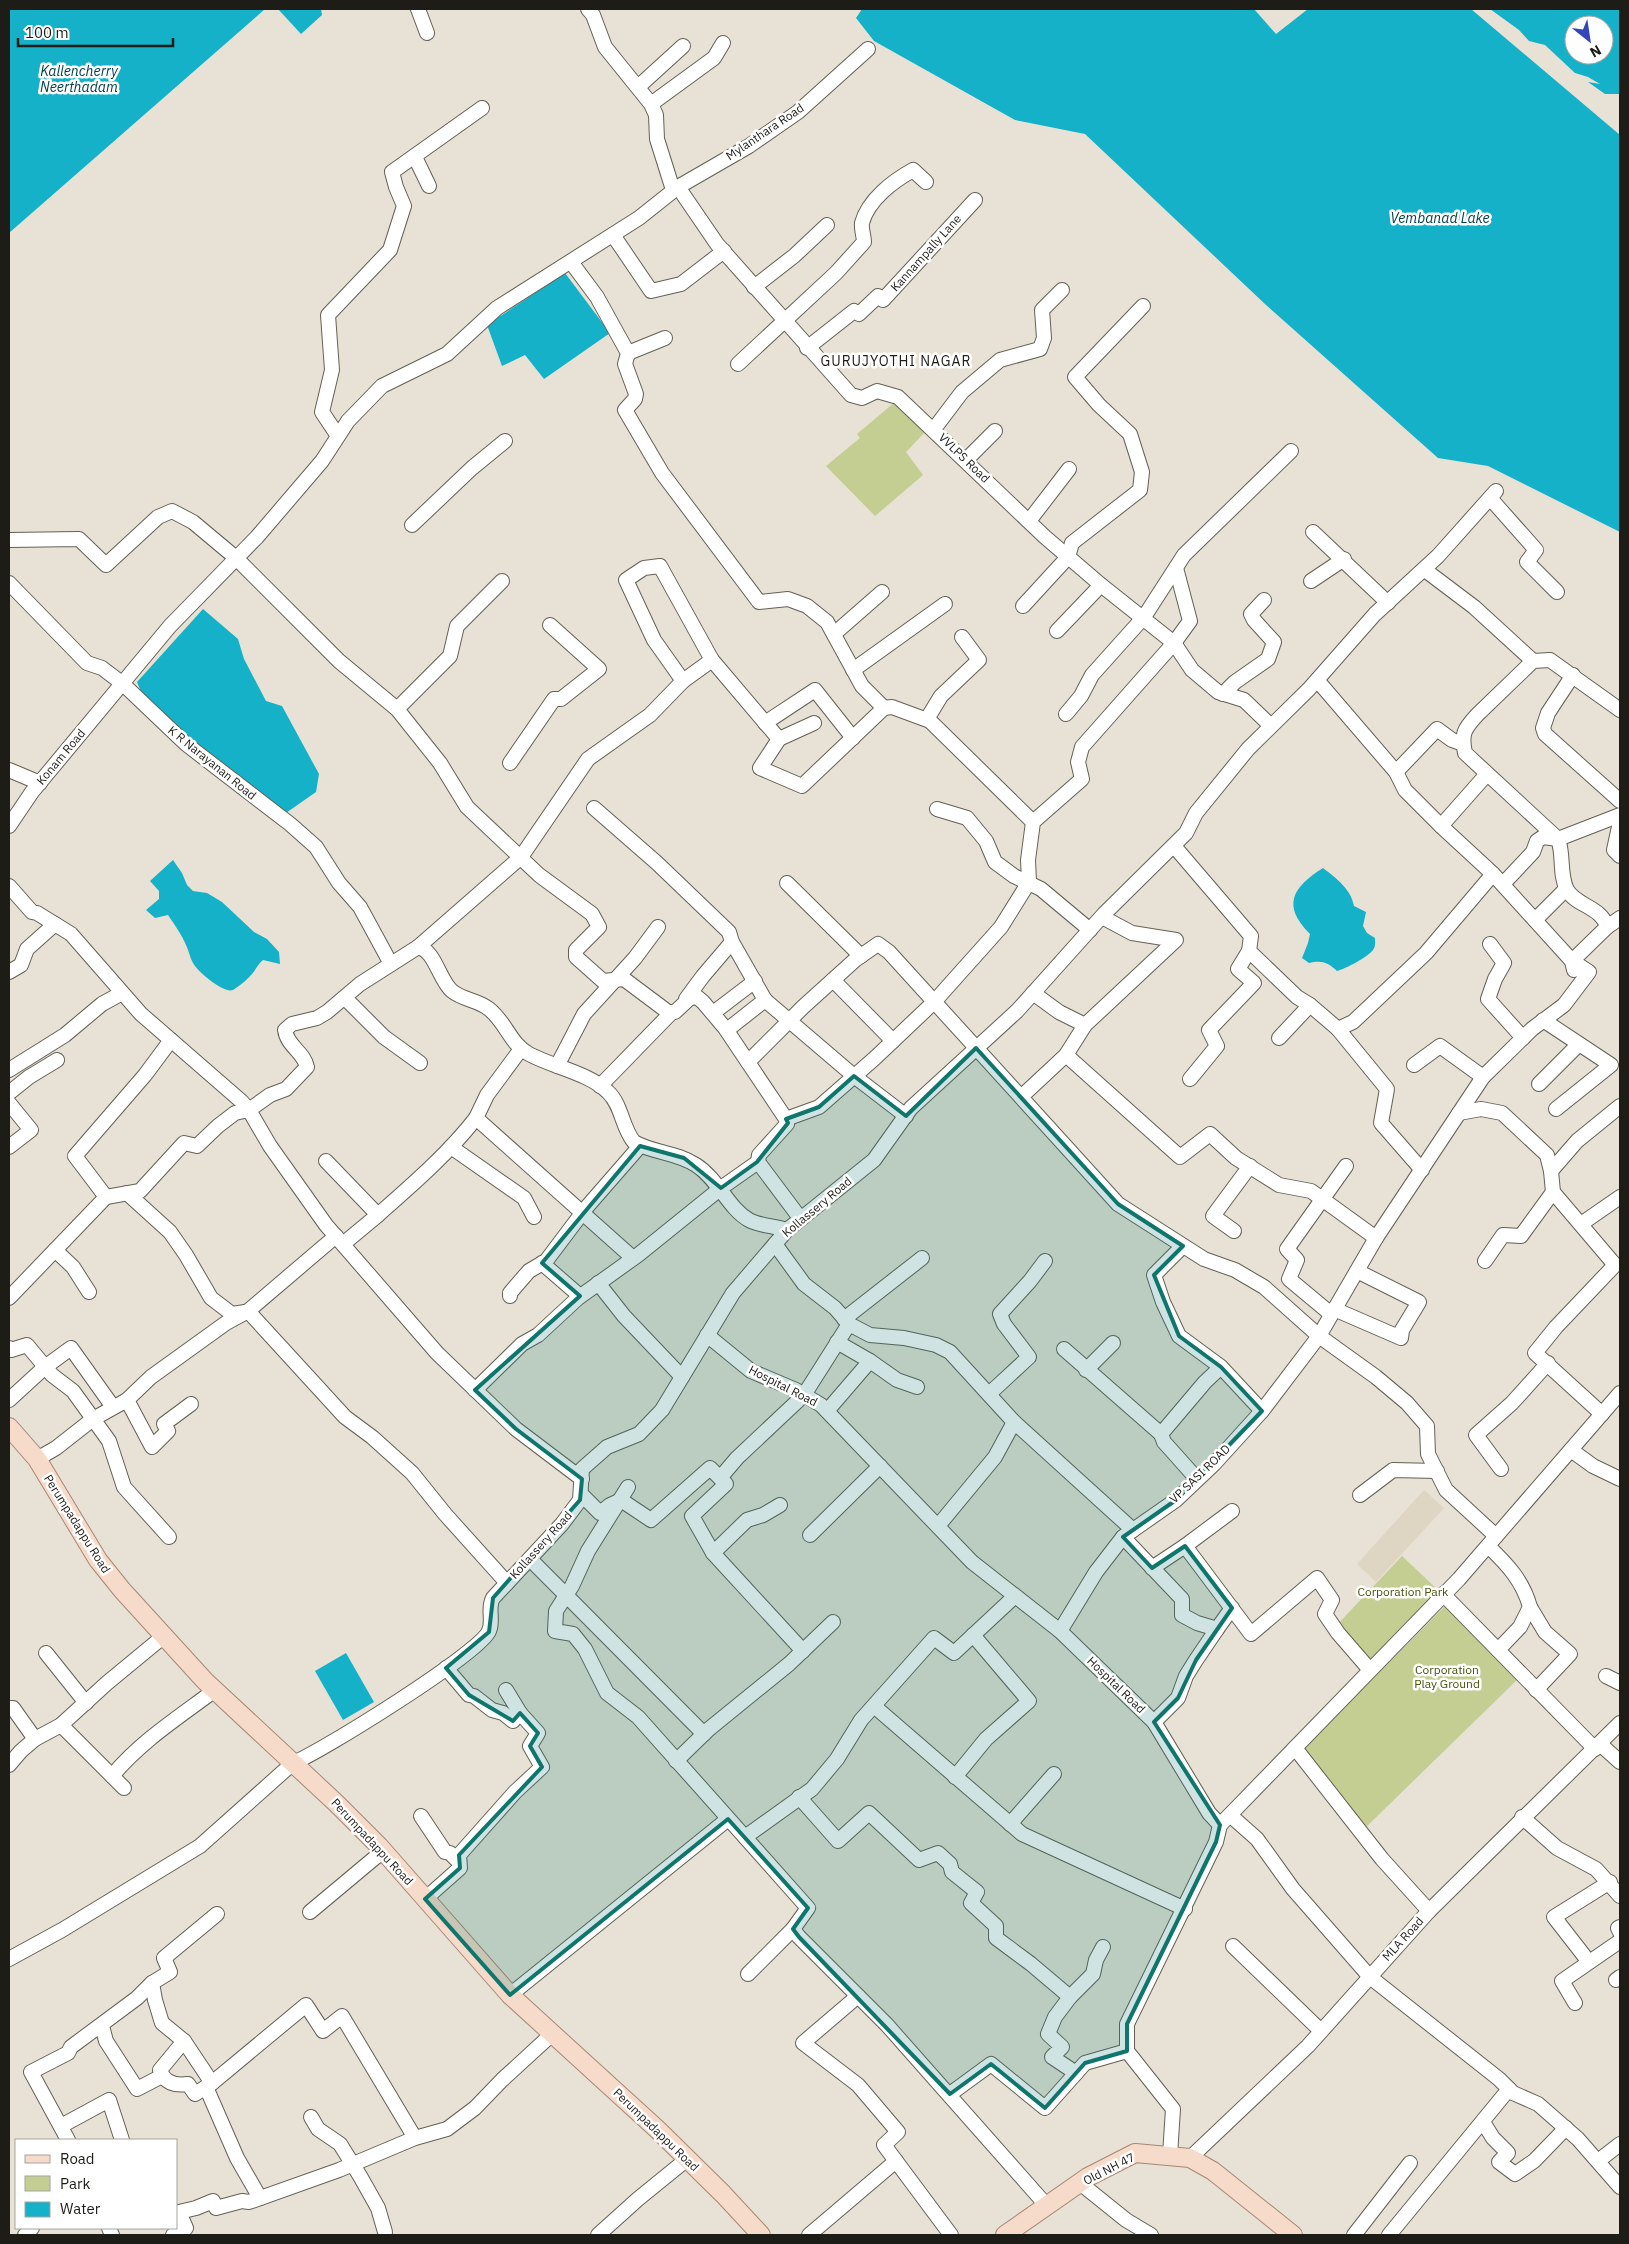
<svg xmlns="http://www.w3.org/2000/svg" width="1629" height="2244" viewBox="0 0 1629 2244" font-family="'IBM Plex Sans',sans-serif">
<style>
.built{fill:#ded6c3}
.green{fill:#c4ce93}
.water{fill:#14b1c9;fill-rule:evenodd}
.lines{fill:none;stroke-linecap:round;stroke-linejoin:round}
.minor-casing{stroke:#646055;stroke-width:16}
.major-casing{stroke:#a68774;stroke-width:20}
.minor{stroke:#fff;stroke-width:14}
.major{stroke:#f6daca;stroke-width:18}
.marked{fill:#0f766e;fill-opacity:0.2;stroke:#0f766e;stroke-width:4;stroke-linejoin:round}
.labels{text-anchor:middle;stroke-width:5;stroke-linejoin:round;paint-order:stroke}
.street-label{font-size:12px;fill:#1e1c17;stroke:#fff}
.park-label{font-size:12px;fill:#4b520c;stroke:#fff}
.water-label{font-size:14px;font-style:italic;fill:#01414b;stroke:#fff}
.neighbourhood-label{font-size:14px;letter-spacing:1px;fill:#1e1c17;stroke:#fff}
</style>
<rect width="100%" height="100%" fill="#e7e2d5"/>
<polygon class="built" points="1424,1490 1444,1508 1376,1582 1357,1564"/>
<g class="green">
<polygon points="895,402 925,432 906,452 923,475 875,516 826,466 860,438 857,434"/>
<polygon points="1402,1556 1440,1592 1366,1666 1335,1627"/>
<polygon points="1447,1604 1519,1678 1363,1830 1298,1754"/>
</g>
<g class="water">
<polygon points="9,9 265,9 9,233"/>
<polygon points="278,9 321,9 322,15 301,34"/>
<polygon points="862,9 1254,9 1276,34 1308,9 1471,9 1620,135 1620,532 1488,466 1438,458 1265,304 1085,134 1015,120 874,41 856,18"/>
<path d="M1490 9H1620V94H1605L1588 82 1600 84 1588 77 1575 73 1545 45 1529 41 1519 30ZM1574 25H1604V55H1574Z"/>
<polygon points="565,273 610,333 544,379 525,355 502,366 487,325"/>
<polygon points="203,609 238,639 244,659 266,701 282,706 319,774 316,792 283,815 144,699 137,682"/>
<path d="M173 860 182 873 187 885 193 891 207 893 222 902 254 932 267 939 279 952 280 964 263 960C257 965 256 970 251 975 247 980 238 987 233 990 224 994 197 971 193 963 190 958 189 951 186 945 182 935 174 924 168 915L155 918 146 910 159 899V891L150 881Z"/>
<path d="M1323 868C1336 878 1351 889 1354 906L1366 912 1363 926 1367 933 1375 938C1375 942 1376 946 1373 950 1368 957 1345 969 1337 971 1328 962 1321 960 1309 963L1302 958 1308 943 1310 934C1281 905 1293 887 1323 868Z"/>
<polygon points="346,1653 374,1702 343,1720 315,1671"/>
</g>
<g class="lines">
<defs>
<g id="minor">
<polyline points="418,9 427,33"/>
<polyline points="588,9 593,15 605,47 651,104 656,115 657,139 673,190"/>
<polyline points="638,87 683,46"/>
<polyline points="651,104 714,58 723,43"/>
<polyline points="415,157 429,186"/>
<polyline points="678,187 717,244 851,395 862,398 877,391 898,397 1045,537 1101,585 1174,643 1192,670 1218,692 1244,700 1271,726"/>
<polyline points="613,235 651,291 681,284 724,251"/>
<polyline points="571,262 597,297 628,353 625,364 636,394 635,399 625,410 662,473 759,602 788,599 807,606 827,622 862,686 884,708"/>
<polyline points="754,287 794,256 827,225"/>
<polyline points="807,348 854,311 859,314 878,296 883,300 975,200"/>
<polyline points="628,353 665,338"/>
<path d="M738 364 836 273 864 242C864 237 861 228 862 223 868 200 893 181 913 170L926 182"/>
<polyline points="934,429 962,392 1000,360 1040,349 1044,338 1042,310 1062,290"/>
<polyline points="338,436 322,412 332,370 328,315 390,250 404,206 396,187 392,172 482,108"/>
<polyline points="966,460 995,431"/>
<polyline points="1490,498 1536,550 1527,562 1557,592"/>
<polyline points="1029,521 1069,469"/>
<polyline points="412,525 472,468 505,441"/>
<polyline points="1313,532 1388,603"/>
<polyline points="9,540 79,539 106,565 158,517 172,511 193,522 236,558 339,661 397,709 440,763 467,807 539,875 592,914 599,927 576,950 576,957 603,981 624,979 668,1012 675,1012 690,998 697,997 703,1002 725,1028 786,1119 787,1124 759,1155 758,1162 800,1218"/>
<polyline points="1425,570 1474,607 1533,661"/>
<polyline points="1311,581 1344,559"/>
<polyline points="9,583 87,663 102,668 123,684 186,744 290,824 316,847 339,883 360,907 391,964"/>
<polyline points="1023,606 1068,557 1072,543 1140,490 1142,472 1130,434 1099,405 1075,377 1143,306"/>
<polyline points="1057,631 1101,585"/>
<polyline points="834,634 882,592"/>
<polyline points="853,670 945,604"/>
<polyline points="1573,675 1548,713 1543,728 1545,734 1620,801"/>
<polyline points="1317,680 1396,772 1405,790 1441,826 1487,774"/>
<polyline points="683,681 654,640 626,580 644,568 660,566 712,660 779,739"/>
<polyline points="1223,694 1235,682 1268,659 1274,642 1254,620 1251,614 1264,600"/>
<polyline points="397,709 450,656 457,626 502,581"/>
<polyline points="1066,714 1081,696 1092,675 1144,617 1184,555 1291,451"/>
<polyline points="927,719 941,696 979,660 962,637"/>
<polyline points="765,723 815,690 853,738"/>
<polyline points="814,723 779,739 760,768 802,786 884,708 892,707 930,721 1033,822"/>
<polyline points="510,763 554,699 561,699 599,669 550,625"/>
<polyline points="9,770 40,783"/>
<polyline points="1396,772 1437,729 1452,740 1463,744"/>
<polyline points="594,808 657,863 729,932 732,942 765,1000"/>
<polyline points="937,809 967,818 986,841 995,862 1014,876 1041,889 1090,930"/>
<polyline points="1620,822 1614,850 1620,856"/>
<polyline points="9,826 32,792 170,626 257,537 322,461 348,421 382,386 447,354 497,308 639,218 678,187 749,146 798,112 868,49"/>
<polyline points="1174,846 1251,936 1249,951 1297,997 1310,1005 1338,1029 1353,1022 1426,953 1493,874"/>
<polyline points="787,883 861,956"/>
<polyline points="1503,884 1533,852 1537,841 1543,837 1558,839 1620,815"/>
<polyline points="9,886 32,912 37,913 71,934 141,1014 241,1101 249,1110 270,1146 326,1225 437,1353 516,1429 582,1479"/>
<polyline points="1535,920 1566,889"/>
<polyline points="1607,927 1620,918"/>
<polyline points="1490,944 1504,963 1495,979 1488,999 1523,1038"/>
<polyline points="418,947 521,857 588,759 650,715 683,681 712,660"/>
<path d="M1574 970 1572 961 1607 927C1602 907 1576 906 1567 890 1559 874 1564 854 1558 839L1465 753C1461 734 1464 729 1477 715L1533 661 1550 660 1620 710"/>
<polyline points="9,972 21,965 27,949 55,924"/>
<polyline points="833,980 893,1041"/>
<polyline points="1033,993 1059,1012 1085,1025 1066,1055"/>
<polyline points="345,998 384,1037 420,1063"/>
<polyline points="686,999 703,976 732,942"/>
<polyline points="713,1013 755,981"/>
<polyline points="1543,1020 1611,1065 1556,1109"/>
<polyline points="1085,1025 1176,940 1132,933 1102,917"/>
<polyline points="1338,1029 1387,1089 1381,1123 1422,1170"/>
<polyline points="727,1030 765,1000 854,1076 906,1116"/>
<polyline points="1279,1038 1310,1005"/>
<path d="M171 1040 145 1075 75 1156 106 1197 140 1191 184 1143 197 1146 218 1126 235 1113 249 1110 270 1095 286 1089 307 1067C304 1052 287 1046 285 1030L292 1024 317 1018 327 1012 360 984 418 947C435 950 439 980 452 991 463 1000 478 1000 489 1009 506 1022 510 1044 529 1054 553 1067 589 1073 608 1092 622 1105 622 1128 634 1142 653 1153 676 1152 696 1165 718 1179 728 1208 749 1220 760 1226 775 1226 787 1230"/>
<polyline points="521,1049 487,1095 476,1118 633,1258"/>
<polyline points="748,1062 803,1007 855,960 878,944 889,952 1118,1204 1204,1259 1235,1270 1264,1287 1319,1336 1376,1377 1407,1403 1427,1426 1428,1454 1446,1490 1496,1536"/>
<polyline points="1414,1065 1440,1046 1483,1077"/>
<polyline points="557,1066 584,1014 635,958 658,927"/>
<polyline points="9,1070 65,1035 102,1004 122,993"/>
<polyline points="1190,1079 1217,1046 1209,1030 1254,983 1238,969 1249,951"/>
<polyline points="1539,1084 1579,1044"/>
<polyline points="600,1086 671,1013"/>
<polyline points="9,1093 29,1077 57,1060"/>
<polyline points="1021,1097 1066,1055 1180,1157 1210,1134 1236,1158 1279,1185 1311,1191 1376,1238"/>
<polyline points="9,1103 31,1130 9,1147"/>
<polyline points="1459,1113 1481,1109 1502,1113 1547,1155 1551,1171"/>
<polyline points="786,1119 819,1107 875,1058 934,1002 1001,927 1029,882 1028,860 1033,822 1082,779 1078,762 1082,747 1174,643 1190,621 1176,568"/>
<polyline points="451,1147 524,1198 534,1217"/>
<path d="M326 1161 378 1215C413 1184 447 1155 476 1118"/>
<polyline points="127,1193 170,1232 186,1255 211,1298 232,1314 245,1312"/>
<polyline points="1581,1224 1620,1197"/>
<polyline points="1234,1231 1213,1216 1250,1166"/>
<polyline points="343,1244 378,1215"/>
<polyline points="775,1244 804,1284 835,1308 849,1324 870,1335 904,1338 936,1345 950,1352 1014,1422 1133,1530"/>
<polyline points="1183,1246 1154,1275 1163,1302 1179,1336 1221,1367 1262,1411"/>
<polyline points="55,1250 73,1267 89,1292"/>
<polyline points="1485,1261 1503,1235 1521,1236 1553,1192"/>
<polyline points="542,1263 580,1296"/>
<polyline points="598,1283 624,1316 682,1377"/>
<polyline points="510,1296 510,1293 529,1271 546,1261 586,1208 640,1146"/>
<polyline points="9,1298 106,1197"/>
<polyline points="1334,1309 1401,1338 1402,1330 1419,1302 1357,1271"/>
<polyline points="248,1311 345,1417 372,1437 412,1473 445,1514 507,1583"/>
<polyline points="1331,1314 1289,1279 1297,1260 1287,1249 1346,1166"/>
<polyline points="844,1319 922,1258"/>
<polyline points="707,1335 751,1371 796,1390 821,1405 972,1562 1060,1631 1154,1722 1209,1813 1220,1825 1216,1842 1127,2024 1127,2051 1173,2109 1170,2155"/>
<polyline points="9,1348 11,1350 27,1345 52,1375 73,1391 109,1441 124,1487 169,1537"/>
<polyline points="1064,1349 1161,1434"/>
<polyline points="870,1361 897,1380 917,1387"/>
<polyline points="1086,1370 1113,1343"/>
<polyline points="475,1390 522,1344 538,1335 578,1298 638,1255 721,1188 758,1162"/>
<polyline points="989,1394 1029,1357 1004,1324 1000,1314 1030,1281 1045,1261"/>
<polyline points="9,1400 45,1367 71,1348 113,1407"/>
<polyline points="127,1400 152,1447 168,1431 164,1424 191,1404"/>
<polyline points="827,1411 870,1361 837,1342"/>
<polyline points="1602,1414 1535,1353 1556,1327 1615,1265 1553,1192 1551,1171 1577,1141 1620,1106"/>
<polyline points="1571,1450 1593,1466 1620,1479"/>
<polyline points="37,1459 56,1448 93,1419 127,1400 151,1377 226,1323 248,1311 336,1236"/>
<polyline points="1501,1469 1476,1435 1512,1403 1548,1363"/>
<polyline points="720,1478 737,1458 804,1395 849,1324"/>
<polyline points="1197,1479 1164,1442 1161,1434 1205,1382 1221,1367"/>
<polyline points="628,1487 588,1551 572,1586 556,1611 555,1631 573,1634 585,1649 607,1693 638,1717 808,1908 793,1929 799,1937 887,2025 1047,2206"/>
<polyline points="581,1494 600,1513 610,1505 621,1500 651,1520 710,1468 726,1484 692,1516 713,1553 803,1651"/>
<polyline points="1360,1495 1393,1470 1437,1471"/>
<polyline points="1232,1511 1185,1546 1251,1634 1317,1578 1332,1600 1325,1614 1338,1633 1370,1670"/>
<polyline points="938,1526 995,1457 1014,1422"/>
<polyline points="810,1535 880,1466"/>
<polyline points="1123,1537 1182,1599 1182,1615 1197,1623 1217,1629 1232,1608"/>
<path d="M1488 1546C1507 1564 1523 1581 1530 1607L1520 1627 1498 1650"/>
<polyline points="713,1553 747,1520 763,1515 780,1505"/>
<polyline points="530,1559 704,1734"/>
<polyline points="1152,1568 1185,1546"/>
<polyline points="1443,1594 1595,1749"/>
<polyline points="1530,1607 1545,1632 1570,1654 1536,1690"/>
<polyline points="1060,1631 1096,1572 1123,1537 1176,1500 1214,1464 1262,1411 1319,1336 1376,1238 1483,1077 1532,1029 1564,1005 1589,972 1572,961 1493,874 1441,826"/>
<polyline points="46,1653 86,1703"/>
<polyline points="1606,1676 1620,1683"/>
<polyline points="506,1690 520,1713"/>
<polyline points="874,1706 1022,1834 1185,1909"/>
<polyline points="9,1708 13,1708 35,1739"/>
<polyline points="1154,1722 1178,1698 1186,1676 1196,1660 1217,1629"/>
<polyline points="61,1725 124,1788"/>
<polyline points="1600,1744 1620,1762"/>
<polyline points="1295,1748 1382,1859 1429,1911"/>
<polyline points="676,1761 709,1729 789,1664 833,1622"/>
<polyline points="9,1765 21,1751 35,1739 61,1725 107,1683 164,1636"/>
<path d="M112 1776C141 1741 179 1717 215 1690"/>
<polyline points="955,1777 986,1739 1029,1701 973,1635"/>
<polyline points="799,1797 838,1841 869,1813 919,1860 938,1853 950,1864 952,1872 977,1892 971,1903 996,1926 996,1938 1031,1964 1070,1997 1055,2017 1048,2034 1062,2047 1052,2057 1076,2073"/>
<polyline points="1230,1815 1257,1839 1293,1889 1370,1977 1499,2079 1513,2093 1538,2104 1578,2139 1620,2187"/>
<polyline points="421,1816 445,1852 450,1853 459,1862"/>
<polyline points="1522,1817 1557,1848 1596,1869 1620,1896"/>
<polyline points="1010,1824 1054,1774"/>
<polyline points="1220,1825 1459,1579 1620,1393"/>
<polyline points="745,1837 812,1789 837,1759 861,1720 934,1638 954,1653 1015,1596"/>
<polyline points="425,1899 460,1868 459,1855 515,1792 542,1767 530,1746 538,1733 520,1713 513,1721 503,1713 492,1710 474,1696 469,1695 446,1668"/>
<polyline points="310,1912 383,1851"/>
<polyline points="1620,1927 1618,1928 1620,1932"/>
<polyline points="1233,1946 1321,2031"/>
<path d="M9 1959 62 1930 200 1846 293 1763C321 1752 480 1653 489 1631 494 1620 487 1609 493 1598L562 1524 580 1500 582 1469 607 1447 639 1434 662 1410 733 1293 787 1230 874 1160 911 1108 1017 1011 1104 914 1186 833 1196 813 1248 749 1309 689 1375 614 1438 556 1496 491"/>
<polyline points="1589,1962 1554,1917 1610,1882"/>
<polyline points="748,1974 793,1929"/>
<polyline points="1616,1980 1620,1977"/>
<polyline points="152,1983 155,2000 162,2023 184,2041 212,2083 206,2087 237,2158 260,2198"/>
<polyline points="510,1995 728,1819"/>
<polyline points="858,1996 803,2043 858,2085 898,2132 884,2145 951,2235"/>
<polyline points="1070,1997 1093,1974 1096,1960 1103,1947"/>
<polyline points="1575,2003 1562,1981 1620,1941"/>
<polyline points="102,2026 106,2041 137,2089 162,2076"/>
<path d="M184 2041 160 2070C164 2083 175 2086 188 2084L195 2094 206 2087"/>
<polyline points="212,2083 306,2005 323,2031 342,2016 415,2138"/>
<polyline points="950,2094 991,2064 1045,2108 1085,2063 1127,2051"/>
<polyline points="311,2117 318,2129 340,2144 360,2176 378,2208 385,2232"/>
<polyline points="1483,2122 1493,2138 1508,2153 1499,2162 1515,2174 1534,2161 1566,2128"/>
<polyline points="61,2126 109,2100 122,2140"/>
<polyline points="68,2140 31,2072 68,2053 71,2047 137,1998 152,1983 170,1972 164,1958 217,1914"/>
<polyline points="1190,2158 1308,2046 1429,1911 1620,1723"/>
<polyline points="1598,2161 1620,2144"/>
<polyline points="1080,2183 1126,2220 1151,2235"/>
<polyline points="109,2228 112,2235"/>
<polyline points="25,2235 32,2228"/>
<polyline points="173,2235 186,2228 179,2212 196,2208 213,2201 216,2208 242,2201 249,2202 339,2170 415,2138 447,2129 475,2108 502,2080 551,2035"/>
<polyline points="598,2235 638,2199 686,2160"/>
<polyline points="809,2235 896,2161"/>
<polyline points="1354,2235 1410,2163"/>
<polyline points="1389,2235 1509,2089"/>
</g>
<g id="major">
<polyline points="9,1427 37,1459 98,1560 122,1590 205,1681 336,1803 379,1846 510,1995 658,2130 723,2194 761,2235"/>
<polyline points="1005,2235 1088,2177 1135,2153 1190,2158 1213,2171 1293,2235"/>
</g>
</defs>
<use href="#minor" class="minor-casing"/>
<use href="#major" class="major-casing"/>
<use href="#minor" class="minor"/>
<use href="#major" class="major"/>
</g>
<path class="marked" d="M976 1048 1118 1204 1183 1246 1154 1275 1179 1336 1221 1367 1262 1411 1176 1500 1123 1537 1152 1568 1185 1546 1232 1608 1196 1660 1178 1698 1154 1722 1220 1825 1216 1842 1127 2024V2051L1085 2063 1045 2108 991 2064 950 2094 799 1937 793 1929 808 1908 728 1819 510 1995 425 1899 460 1868 459 1855 542 1767 530 1746 538 1733 520 1713 513 1721 469 1695 446 1668 489 1632 493 1598 580 1500 582 1479 516 1429 475 1390 580 1296 542 1263 640 1146 684 1158 721 1188 757 1162 788 1123 786 1119 819 1107 854 1076 906 1116Z"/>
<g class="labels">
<g class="street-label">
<text transform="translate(765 132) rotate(-34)" y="4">Mylanthara Road</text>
<text transform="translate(926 253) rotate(-48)" y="4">Kannampally Lane</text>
<text transform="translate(964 458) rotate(44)" y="4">VVLPS Road</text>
<text transform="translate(61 757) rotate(-50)" y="4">Konam Road</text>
<text transform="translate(212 763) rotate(39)" y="4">K R Narayanan Road</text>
<text transform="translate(817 1207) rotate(-40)" y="4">Kollassery Road</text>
<text transform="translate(783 1386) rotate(27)" y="4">Hospital Road</text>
<text transform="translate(1200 1474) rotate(-44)" y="4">VP SASI ROAD</text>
<text transform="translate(77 1524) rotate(58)" y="4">Perumpadappu Road</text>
<text transform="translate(541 1545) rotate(-48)" y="4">Kollassery Road</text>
<text transform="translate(1116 1685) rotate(44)" y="4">Hospital Road</text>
<text transform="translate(372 1842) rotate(47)" y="4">Perumpadappu Road</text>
<text transform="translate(1403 1939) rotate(-48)" y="4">MLA Road</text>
<text transform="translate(656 2130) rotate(44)" y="4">Perumpadappu Road</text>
<text transform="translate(1109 2169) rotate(-27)" y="4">Old NH 47</text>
</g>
<g class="park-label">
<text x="1403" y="1596">Corporation Park</text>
<text x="1447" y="1674">Corporation<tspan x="1447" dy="14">Play Ground</tspan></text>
</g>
<g class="water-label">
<text x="79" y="76">Kallencherry<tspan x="79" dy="16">Neerthadam</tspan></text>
<text x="1440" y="223">Vembanad Lake</text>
</g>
<g class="neighbourhood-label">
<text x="896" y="366">GURUJYOTHI NAGAR</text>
</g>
</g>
<rect width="1629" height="2244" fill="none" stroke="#1e1c17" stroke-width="20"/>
<rect x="15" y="2139" width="162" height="90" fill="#ffffff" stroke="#a5a4a2"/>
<rect x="25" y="2155" width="25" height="8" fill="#f6daca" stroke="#a5a4a2"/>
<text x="60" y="2164" font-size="15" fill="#1e1c17">Road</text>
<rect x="25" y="2176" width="25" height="15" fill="#c4ce93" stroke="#a5a4a2"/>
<text x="60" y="2189" font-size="15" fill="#1e1c17">Park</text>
<rect x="25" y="2202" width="25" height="15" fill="#14b1c9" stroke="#a5a4a2"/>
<text x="60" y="2214" font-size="15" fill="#1e1c17">Water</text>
<g transform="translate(1589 40) rotate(150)"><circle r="24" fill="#ffffff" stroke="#a5a4a2"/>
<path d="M0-4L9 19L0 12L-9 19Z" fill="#3546b9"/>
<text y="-8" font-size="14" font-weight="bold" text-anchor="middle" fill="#1e1c17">N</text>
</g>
<path d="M18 38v8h155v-8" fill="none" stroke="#1e1c17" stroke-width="2.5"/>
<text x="25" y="38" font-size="15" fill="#1e1c17" stroke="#ffffff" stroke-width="4" paint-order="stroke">100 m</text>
</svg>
